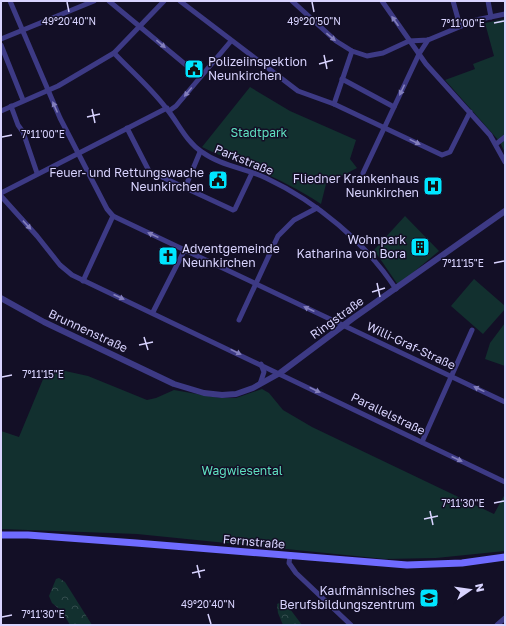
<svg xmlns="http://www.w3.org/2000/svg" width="506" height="626" viewBox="0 0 506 626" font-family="'Golos Text',sans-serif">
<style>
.green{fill:#12302f}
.forest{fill:url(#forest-crowns)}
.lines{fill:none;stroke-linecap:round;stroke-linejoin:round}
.minor{stroke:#3d3a85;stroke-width:5}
.tertiary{stroke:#3d3a85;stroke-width:6}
.secondary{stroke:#6f6bff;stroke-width:7}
.oneway{fill:#837fbc}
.ticks{fill:none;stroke:#d9d4ff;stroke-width:1.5}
.labels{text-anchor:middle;stroke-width:3;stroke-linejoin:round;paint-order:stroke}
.poi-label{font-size:12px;fill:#d9d4ff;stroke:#130f26;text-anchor:end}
.park-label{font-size:12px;fill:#5fe0c0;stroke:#130f26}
.street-label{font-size:12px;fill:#d9d4ff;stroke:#130f26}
.ticks-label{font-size:10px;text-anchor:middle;fill:#d9d4ff;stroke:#130f26;stroke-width:3;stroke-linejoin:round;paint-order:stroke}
</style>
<defs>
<pattern id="forest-crowns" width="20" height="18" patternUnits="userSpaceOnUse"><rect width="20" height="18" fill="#12302f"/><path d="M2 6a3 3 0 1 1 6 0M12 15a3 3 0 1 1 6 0" fill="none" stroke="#344d4e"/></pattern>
</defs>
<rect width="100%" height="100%" fill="#130f26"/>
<g class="green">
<polygon points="505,19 505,153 500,142 445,80 475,69 473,64 494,56 485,23"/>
<path d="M250 87 290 111 356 140 350 159 357 168 326 184 321 204C298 189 274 177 248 166 232 159 217 155 202 147Z"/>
<polygon points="405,216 439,251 398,285 374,250"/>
<polygon points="474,279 505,306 505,309 483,334 451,306"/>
<polygon points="505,323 505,366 485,359 490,343"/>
<polygon points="56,369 88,376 147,400 156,398 174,390 220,398 236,398 262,389 269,393 283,410 312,427 494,514 505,494 505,551 436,558 385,559 137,534 1,529 1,431 19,437 46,372"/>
</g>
<g class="forest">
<polygon points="59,578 65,582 92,625 70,625 62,611 52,603 49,596 56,579"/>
<polygon points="282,602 287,605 302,625 283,625 278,613 277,604"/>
</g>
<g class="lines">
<g class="minor">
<polyline points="10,1 60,118 107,209 113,216 505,402"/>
<polyline points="109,1 186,65"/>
<polyline points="180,1 298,91 334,104 442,155 450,152 470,112"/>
<polyline points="292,1 336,41 352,51 367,56 383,53 409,41 428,40 476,20 505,14"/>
<polyline points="382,1 426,64 490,135 505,162"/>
<polyline points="453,1 460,26"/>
<polyline points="488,1 491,17"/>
<polyline points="1,39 94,1"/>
<polyline points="1,45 23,100"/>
<path d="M114 53C131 71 151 88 166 108 178 122 186 142 202 152 221 166 245 168 266 178 317 202 365 242 396 289"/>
<polyline points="342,79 394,107"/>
<polyline points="334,104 352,51"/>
<polyline points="11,106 18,125 23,132 37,173"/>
<polyline points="1,111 58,86 114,53 164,1"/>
<polyline points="169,111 176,106 231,41"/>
<polyline points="127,128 149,171 233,210 235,209 252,173"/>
<polyline points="496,144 505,137"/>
<polyline points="363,173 419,54 428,40"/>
<polyline points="185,188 200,152"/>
<polyline points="1,193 167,108"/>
<polyline points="1,196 37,236 60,265 72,275 505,482"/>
<polyline points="83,281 113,216"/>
<polyline points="153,312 185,249"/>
<polyline points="239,320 278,236 294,220 317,208"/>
<polyline points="260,384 264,372 261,364"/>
<polyline points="422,442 472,330"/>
<polyline points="290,556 289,563 296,573 351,625"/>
<polyline points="497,625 505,618"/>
</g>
<polyline class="tertiary" points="1,298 44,322 174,384 204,393 222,395 236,394 253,388 280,373 352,319 505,211"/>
<polyline class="secondary" points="1,535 28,535 136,543 407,565 462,563 505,557"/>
</g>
<defs><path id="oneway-solid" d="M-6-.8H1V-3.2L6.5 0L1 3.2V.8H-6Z"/></defs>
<g class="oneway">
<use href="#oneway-solid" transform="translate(395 21) rotate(-125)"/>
<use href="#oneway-solid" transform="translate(331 37) rotate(40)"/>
<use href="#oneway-solid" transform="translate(161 44) rotate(40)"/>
<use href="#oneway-solid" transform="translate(402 90) rotate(115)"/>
<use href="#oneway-solid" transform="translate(188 92) rotate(130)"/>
<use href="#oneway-solid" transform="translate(55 107) rotate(-114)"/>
<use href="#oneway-solid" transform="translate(415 142) rotate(26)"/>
<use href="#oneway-solid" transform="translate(27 225) rotate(47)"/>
<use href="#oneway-solid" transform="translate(153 235) rotate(-155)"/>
<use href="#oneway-solid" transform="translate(119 297) rotate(25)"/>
<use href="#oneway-solid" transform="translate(309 309) rotate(-155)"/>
<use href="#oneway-solid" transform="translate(236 352) rotate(26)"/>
<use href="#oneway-solid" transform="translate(479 389) rotate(-154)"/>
<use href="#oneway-solid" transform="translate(315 390) rotate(26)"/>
<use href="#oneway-solid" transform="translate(457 459) rotate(25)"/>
</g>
<path class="ticks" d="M67 2 69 12M312 2 314 12M494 23 504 21M324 55 327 69M319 64 333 60M92 109 95 123M87 117 100 114M2 137 12 135M494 263 504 261M377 283 380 297M372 292 385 288M144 337 148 350M139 345 153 342M2 377 12 375M494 503 504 501M430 511 433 525M424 519 438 516M197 565 200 578M192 573 205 570M208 614 211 624M2 617 12 615"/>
<defs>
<symbol id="civic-square" viewBox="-11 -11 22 22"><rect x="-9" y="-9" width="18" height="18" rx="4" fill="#00e5ff" stroke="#130f26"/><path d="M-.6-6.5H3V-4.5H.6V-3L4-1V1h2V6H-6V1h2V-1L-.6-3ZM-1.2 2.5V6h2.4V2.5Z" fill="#111"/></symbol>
<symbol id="hospital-square" viewBox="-11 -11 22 22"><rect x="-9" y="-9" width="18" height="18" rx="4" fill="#00e5ff" stroke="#130f26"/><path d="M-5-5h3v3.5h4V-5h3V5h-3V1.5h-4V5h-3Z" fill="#111"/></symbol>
<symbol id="building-square" viewBox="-11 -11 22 22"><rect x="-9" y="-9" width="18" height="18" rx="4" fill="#00e5ff" stroke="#130f26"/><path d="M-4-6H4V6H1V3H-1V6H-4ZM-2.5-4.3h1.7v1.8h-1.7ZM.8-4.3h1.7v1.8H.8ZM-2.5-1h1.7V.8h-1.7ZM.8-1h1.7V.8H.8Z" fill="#111"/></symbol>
<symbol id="church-square" viewBox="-11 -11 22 22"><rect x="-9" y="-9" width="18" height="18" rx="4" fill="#00e5ff" stroke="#130f26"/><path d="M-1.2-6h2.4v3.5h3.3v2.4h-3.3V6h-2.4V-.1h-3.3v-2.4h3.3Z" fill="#111"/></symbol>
<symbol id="school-square" viewBox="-11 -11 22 22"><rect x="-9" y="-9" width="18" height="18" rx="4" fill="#00e5ff" stroke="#130f26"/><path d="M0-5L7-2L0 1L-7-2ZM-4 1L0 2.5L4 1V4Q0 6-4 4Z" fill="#111"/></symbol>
</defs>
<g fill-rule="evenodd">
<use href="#civic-square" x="183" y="58" width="22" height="22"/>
<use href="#civic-square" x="207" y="169" width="22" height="22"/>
<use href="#hospital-square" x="422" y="175" width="22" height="22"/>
<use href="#building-square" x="409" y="236" width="22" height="22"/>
<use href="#church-square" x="157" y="245" width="22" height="22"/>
<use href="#school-square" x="418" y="587" width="22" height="22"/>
</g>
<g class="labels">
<g class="poi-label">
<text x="208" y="66" text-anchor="start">Polizeiinspektion<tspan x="208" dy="14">Neunkirchen</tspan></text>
<text x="204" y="177">Feuer- und Rettungswache<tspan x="204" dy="14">Neunkirchen</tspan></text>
<text x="419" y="183">Fliedner Krankenhaus<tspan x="419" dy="14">Neunkirchen</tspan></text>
<text x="406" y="244">Wohnpark<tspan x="406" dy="14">Katharina von Bora</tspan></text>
<text x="182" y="253" text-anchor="start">Adventgemeinde<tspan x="182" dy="14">Neunkirchen</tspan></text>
<text x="415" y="595">Kaufmännisches<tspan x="415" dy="14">Berufsbildungszentrum</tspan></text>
</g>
<g class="park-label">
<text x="259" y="137">Stadtpark</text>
<text x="242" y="475">Wagwiesental</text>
</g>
<g class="street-label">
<text transform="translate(244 160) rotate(22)" y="4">Parkstraße</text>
<text transform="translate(337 318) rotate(-36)" y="4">Ringstraße</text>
<text transform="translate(88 331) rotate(25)" y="4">Brunnenstraße</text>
<text transform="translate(411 346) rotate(25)" y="4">Willi-Graf-Straße</text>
<text transform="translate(388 414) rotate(26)" y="4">Parallelstraße</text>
<text transform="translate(254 542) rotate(5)" y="4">Fernstraße</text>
</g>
</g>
<g class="ticks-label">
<text x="69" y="25">49°20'40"N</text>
<text x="314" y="25">49°20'50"N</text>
<text x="463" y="27">7°11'00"E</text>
<text x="43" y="138">7°11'00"E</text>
<text x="463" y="267">7°11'15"E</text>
<text x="43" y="378">7°11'15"E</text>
<text x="463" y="507">7°11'30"E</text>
<text x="208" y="608">49°20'40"N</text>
<text x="43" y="618">7°11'30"E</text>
</g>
<rect width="506" height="626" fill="none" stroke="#d9d4ff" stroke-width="4"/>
<g transform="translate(470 590) rotate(77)" stroke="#130f26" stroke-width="3" paint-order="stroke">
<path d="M0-3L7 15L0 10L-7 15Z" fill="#d9d4ff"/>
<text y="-6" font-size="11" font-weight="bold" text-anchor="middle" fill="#d9d4ff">N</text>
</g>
</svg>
